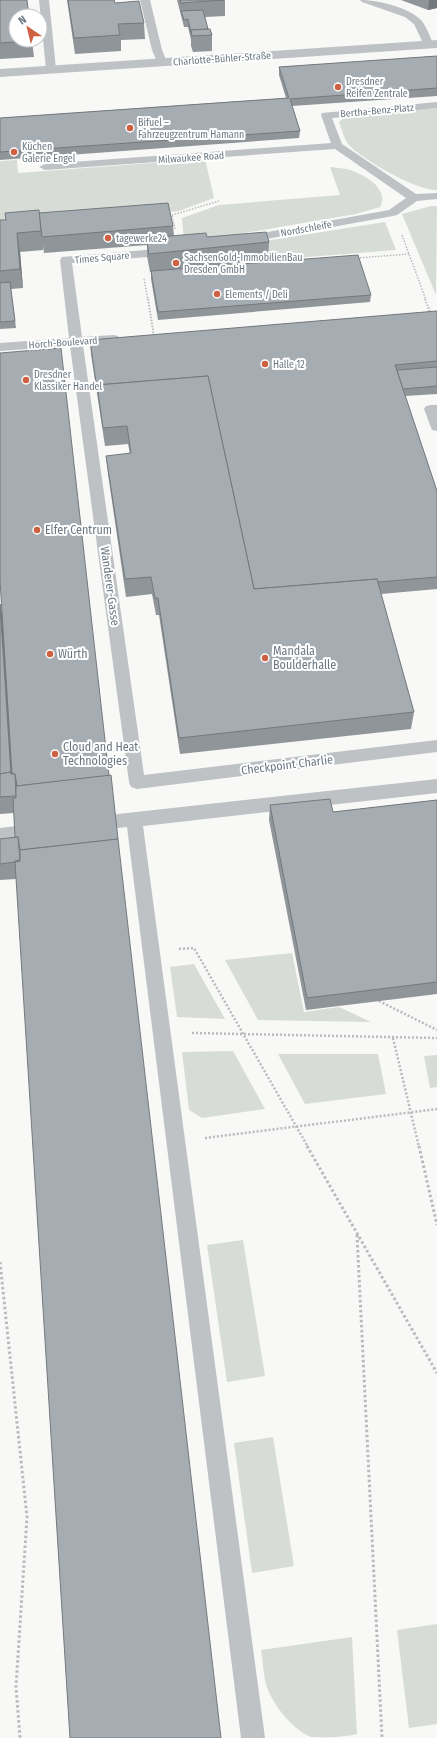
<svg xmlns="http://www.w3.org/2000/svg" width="437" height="1738" viewBox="0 0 437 1738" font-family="'Fira Sans Condensed',sans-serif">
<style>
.green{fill:#d8dcd6}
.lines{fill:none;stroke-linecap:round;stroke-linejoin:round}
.path-far3{stroke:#b8bbbe;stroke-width:1.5;stroke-dasharray:1.5 1.5;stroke-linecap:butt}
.path-far2{stroke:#b8bbbe;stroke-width:2;stroke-dasharray:1.5 1.5;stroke-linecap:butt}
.path-far1{stroke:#b8bbbe;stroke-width:2.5;stroke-dasharray:2 2;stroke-linecap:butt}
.path{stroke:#b8bbbe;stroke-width:3;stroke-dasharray:2.5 2.5;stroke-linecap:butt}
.service{fill:#bec2c5;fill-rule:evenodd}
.minor{fill:#bec2c5;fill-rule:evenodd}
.wall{fill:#8f9599}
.shaded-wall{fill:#74797d}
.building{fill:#a6adb2;stroke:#74797d}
.poi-dot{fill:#cd6141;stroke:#fff;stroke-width:1.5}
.labels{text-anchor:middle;stroke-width:4;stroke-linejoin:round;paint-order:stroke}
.far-street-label{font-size:10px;fill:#6b7883;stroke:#fff}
.far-poi-label{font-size:10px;fill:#6b7883;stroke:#fff;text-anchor:start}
.poi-label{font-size:12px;fill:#6b7883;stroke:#fff;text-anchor:start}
.street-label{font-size:12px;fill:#6b7883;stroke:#fff}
</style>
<rect width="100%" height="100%" fill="#f8f8f6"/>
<g class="green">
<path d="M437 108V190C417 191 365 161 350 146 344 140 342 130 339 122L348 115Z"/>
<polygon points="205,159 214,198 179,211 122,217 0,240 0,161 17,160 18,173"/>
<path d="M330 167C337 168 344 168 350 170 365 175 390 189 380 207L356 214 204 240 184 242 182 218 219 205 340 195Z"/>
<polygon points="431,206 437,206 436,295 402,214"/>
<polygon points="385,222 396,250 271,260 267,248 208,250"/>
<polygon points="292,953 304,1012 339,1007 371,1022 258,1020 225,960"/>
<polygon points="194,964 225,1019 177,1017 170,967"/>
<polygon points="233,1051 265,1109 202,1118 189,1110 182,1052"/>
<polygon points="278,1054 378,1054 386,1094 305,1104"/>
<polygon points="437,1055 437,1087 430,1088 424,1056"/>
<polygon points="243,1240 265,1376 227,1382 207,1245"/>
<polygon points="273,1437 294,1566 252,1573 234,1443"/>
<polygon points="437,1624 437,1724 409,1728 397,1630"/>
<path d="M352 1637 357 1734C346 1737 323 1738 311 1737 293 1730 271 1703 266 1684 263 1673 263 1661 261 1650Z"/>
</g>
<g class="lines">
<g class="path-far3">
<polyline points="169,216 219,201"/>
<polyline points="172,216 175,229"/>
<polyline points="402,235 426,300"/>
<polyline points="357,258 409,254"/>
<polyline points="144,279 148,300"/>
</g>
<g class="path-far2">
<polyline points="148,299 154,336"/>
<polyline points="425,299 430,312"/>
</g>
<g class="path-far1">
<polyline points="179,949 194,948 308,1147"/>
<polyline points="379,1001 437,1030"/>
<polyline points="192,1033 437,1038"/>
<polyline points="393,1038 419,1147"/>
<polyline points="205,1138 437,1109"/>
</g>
<g class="path">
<polyline points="307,1146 437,1373"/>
<polyline points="419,1146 437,1225"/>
<polyline points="357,1235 382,1738"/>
<polyline points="0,1262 27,1517 16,1687 20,1738"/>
</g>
<g class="service">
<polygon points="39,0 49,0 56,69 51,72 46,69"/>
<polygon points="140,0 150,0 162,50 167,62 166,64 158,64 152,50"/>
<path d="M360 0C378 0 408 7 421 20 427 27 430 37 434 45L433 47H425L414 24 405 17 362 2Z"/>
<polygon points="437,102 437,108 332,118 342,144 416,194 437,193 437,199 417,201 397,215 393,216 244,243 240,241 238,239 240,237 389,210 406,198 335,149 45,170 39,167 45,164 331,143 321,115 322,113"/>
<polygon points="169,248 173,249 175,252 173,255 72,263 82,337 114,335 118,336 120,339 118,342 114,343 83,345 144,775 437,740 437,752 137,789 131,787 129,782 70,346 0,351 0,343 69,338 60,260 62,257"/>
<polygon points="431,405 437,405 437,431 432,430 424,409 426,406"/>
<polygon points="437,779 437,793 143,826 265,1738 241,1738 127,827 118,828 112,826 110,821 112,816 118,814"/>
<polygon points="16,826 22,828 24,833 22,838 0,842 0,828"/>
</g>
<polygon class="minor" points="437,40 437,48 0,77 0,69"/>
</g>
<g class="wall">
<polygon points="0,0 32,41 34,57 0,59"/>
<polygon points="67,0 114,0 115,3 144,23 145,39 121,40 121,51 75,54"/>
<polygon points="177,0 225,0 225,16 205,17 208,29 212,35 212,51 193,52 191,46 191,40 188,27 184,27"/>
<polygon points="401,0 437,0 437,8 428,10"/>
<polygon points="437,56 437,96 292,106 300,131 299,138 0,160 0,118 286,98 279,75 279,67"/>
<polygon points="0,220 41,229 173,226 174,236 207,237 269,242 268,260 192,268 371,295 370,302 158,320 151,279 151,272 150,272 147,256 147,245 44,253 43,246 43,250 20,252 23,288 11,289 16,328 0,329"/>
<polygon points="437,311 437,394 405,396 437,491 437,589 381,594 414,712 411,729 180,754 159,615 156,615 152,594 126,597 108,474 106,456 130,454 128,444 105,446 91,354 90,340"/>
<polygon points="0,604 2,613 109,776 16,879 0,880 0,839 15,837 14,813 0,814"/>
<polygon points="437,800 437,994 306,1010 269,820 270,805 333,812"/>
</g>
<g class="shaded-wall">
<polygon points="429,0 437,0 437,8 428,10"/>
<polygon points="17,233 20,252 23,288 20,269"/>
<polygon points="0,604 3,620 13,785 11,775"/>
<polygon points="15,774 18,791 19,813 16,796"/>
</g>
<g class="building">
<polygon points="0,0 27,0 29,16 16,16 16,40 32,40 32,41 0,43"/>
<polygon points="68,0 114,0 115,3 139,1 144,23 118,24 120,35 74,38"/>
<polygon points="180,0 224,0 181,3"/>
<polygon points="203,10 208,29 191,30 191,33 188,19 184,20 181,11"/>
<polygon points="210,29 212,35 192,36 191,30"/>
<polygon points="437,56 437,88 290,99 300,131 0,152 0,118 289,98 279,67"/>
<polygon points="168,203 173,226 42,237 39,213"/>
<polygon points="39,210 41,231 17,233 20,269 0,271 0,220 6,220 5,213"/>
<polygon points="266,232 269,242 149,254 146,238 206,233 207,237"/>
<polygon points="358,255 371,295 158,312 151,271"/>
<polygon points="10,282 15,321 0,322 0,283"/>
<polygon points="437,311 437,361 395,365 437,491 437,577 378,582 377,579 254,589 208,376 97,385 97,390 90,340"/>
<polygon points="61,348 109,776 17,786 15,774 12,774 0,580 0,353"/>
<polygon points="437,367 437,386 403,389 397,370"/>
<polygon points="208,376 254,589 377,579 414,712 179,738 158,598 155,598 151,577 125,579 106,456 131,453 127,426 103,428 97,385"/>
<polygon points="0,604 11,774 10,772 0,774"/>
<polygon points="10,772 11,774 15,774 16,796 0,797 0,774"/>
<polygon points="111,775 118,839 20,850 18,837 15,837 13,798 16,798 16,786"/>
<polygon points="330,799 333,812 437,800 437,982 307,998 270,805"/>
<polygon points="18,837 20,860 15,861 15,862 0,864 0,839"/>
<polygon points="118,839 221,1738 70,1738 15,862 20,861 20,850"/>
</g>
<g class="poi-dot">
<circle cx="338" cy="87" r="4"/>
<circle cx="130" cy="128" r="4"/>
<circle cx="14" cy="152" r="4"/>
<circle cx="108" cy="238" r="4"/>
<circle cx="176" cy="263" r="4"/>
<circle cx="217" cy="294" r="4"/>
<circle cx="265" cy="364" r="4"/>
<circle cx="26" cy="380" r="4"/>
<circle cx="37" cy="530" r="4"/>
<circle cx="50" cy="654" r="4"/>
<circle cx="265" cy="658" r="4"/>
<circle cx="55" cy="754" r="4"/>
</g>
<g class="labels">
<g class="far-street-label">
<text transform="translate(222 58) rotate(-4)" y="4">Charlotte-Bühler-Straße</text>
<text transform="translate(377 110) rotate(-5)" y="4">Bertha-Benz-Platz</text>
<text transform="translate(191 157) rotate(-4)" y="4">Milwaukee Road</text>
<text transform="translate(306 228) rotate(-10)" y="4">Nordschleife</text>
<text transform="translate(102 257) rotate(-5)" y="4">Times Square</text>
<text transform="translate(63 342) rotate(-4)" y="4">Horch-Boulevard</text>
</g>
<g class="far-poi-label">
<text x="346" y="85">Dresdner<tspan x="346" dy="12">Reifen Zentrale</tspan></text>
<text x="138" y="126">Bifuel –<tspan x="138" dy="12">Fahrzeugzentrum Hamann</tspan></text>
<text x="22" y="150">Küchen<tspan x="22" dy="12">Galerie Engel</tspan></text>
<text x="116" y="242">tagewerke24</text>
<text x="184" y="261">SachsenGold-ImmobilienBau<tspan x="184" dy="12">Dresden GmbH</tspan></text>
<text x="225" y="298">Elements / Deli</text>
<text x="273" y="368">Halle 12</text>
<text x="34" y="378">Dresdner<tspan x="34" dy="12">Klassiker Handel</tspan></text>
</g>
<g class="poi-label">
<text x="45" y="534">Elfer Centrum</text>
<text x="273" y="655">Mandala<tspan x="273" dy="14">Boulderhalle</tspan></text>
<text x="58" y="658">Würth</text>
<text x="63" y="751">Cloud and Heat<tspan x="63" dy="14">Technologies</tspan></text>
</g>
<g class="street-label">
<text transform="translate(110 586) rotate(82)" y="4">Wanderer-Gasse</text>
<text transform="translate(287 765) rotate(-7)" y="4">Checkpoint Charlie</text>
</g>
</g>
<g transform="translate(28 28) rotate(325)"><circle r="19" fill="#ffffff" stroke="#c4c9cd"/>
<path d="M0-3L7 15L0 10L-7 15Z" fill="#cd6141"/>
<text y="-6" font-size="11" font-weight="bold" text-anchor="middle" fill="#6b7883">N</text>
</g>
</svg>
